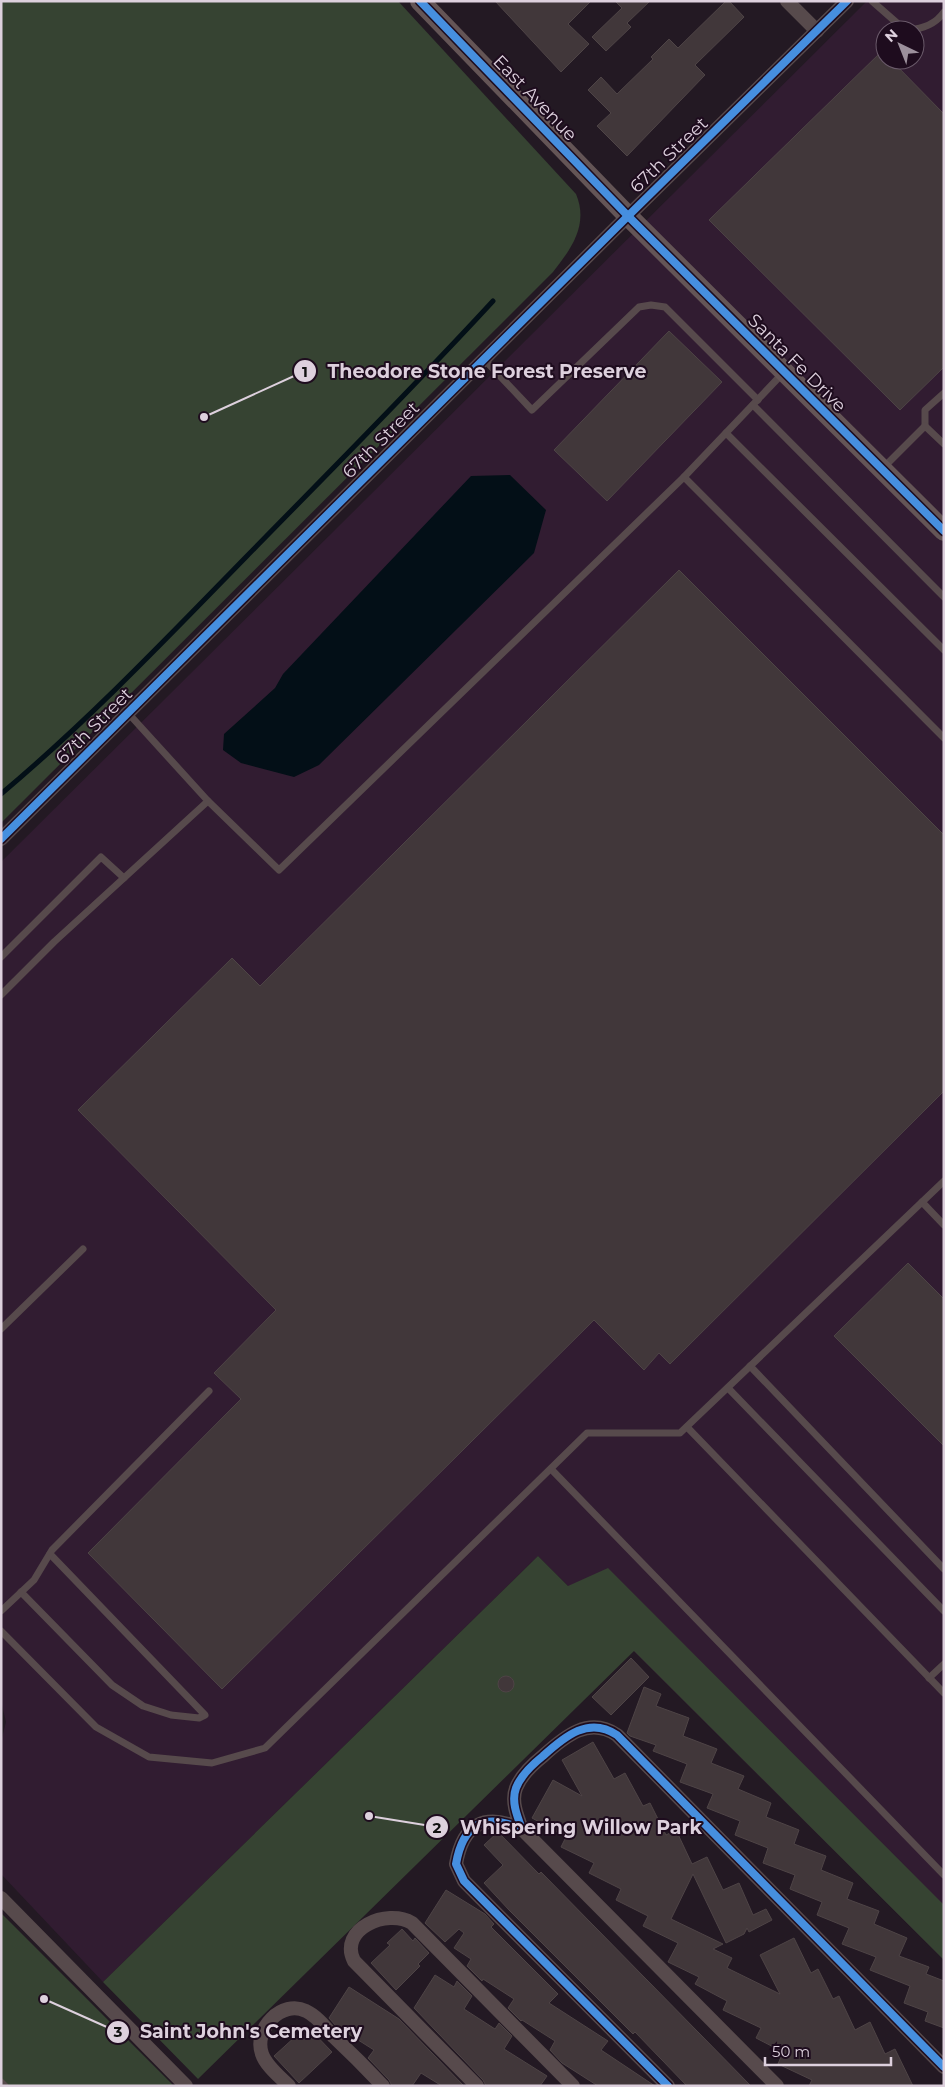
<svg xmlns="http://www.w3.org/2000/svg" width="945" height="2087" viewBox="0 0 945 2087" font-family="Montserrat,sans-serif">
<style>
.built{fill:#311c31;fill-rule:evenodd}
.green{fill:#364332}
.water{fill:#030f17}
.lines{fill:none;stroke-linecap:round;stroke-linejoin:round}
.stream{stroke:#030f17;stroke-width:5}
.building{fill:#41373a;stroke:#4e4446}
.lane{stroke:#574a4c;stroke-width:7}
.street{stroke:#574a4c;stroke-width:14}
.secondary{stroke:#645556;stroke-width:20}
.cycleway-casing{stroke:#1e0c1e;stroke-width:11}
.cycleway{stroke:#468fdf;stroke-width:8}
.labels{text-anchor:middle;stroke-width:4;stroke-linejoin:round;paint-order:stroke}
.street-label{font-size:18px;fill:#ddd0dd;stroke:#1e0c1e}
.leader{fill:none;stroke:#ddd0dd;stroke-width:2}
.callout-dot{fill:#ddd0dd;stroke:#1e0c1e;stroke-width:2}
.mark-label{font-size:15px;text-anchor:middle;font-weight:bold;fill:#111}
.callout-label{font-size:19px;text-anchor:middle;font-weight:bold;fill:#ddd0dd;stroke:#1e0c1e;stroke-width:4;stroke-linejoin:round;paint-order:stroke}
</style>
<rect width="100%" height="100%" fill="#231923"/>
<path class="built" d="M867 1H944V1960L538 1556 103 1982 1 1874V1742L6 1722 1 1701V862ZM885 30H915V60H885Z"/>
<g class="green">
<path d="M1 1H398L576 194C589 225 571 249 553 272L1 823Z"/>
<polygon points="538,1556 568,1586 608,1568 944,1905 944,1960 634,1651 198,2079 103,1982"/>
<polygon points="1,1913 174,2086 1,2086"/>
</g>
<polygon class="water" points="510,475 546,510 534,553 319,765 294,777 241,763 223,750 224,734 275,688 283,674 471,476"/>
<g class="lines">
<path class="stream" d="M1 794C88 721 167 638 246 557 329 472 413 388 493 301"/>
</g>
<g class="building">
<polygon points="495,1 591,1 568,24 589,44 561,72"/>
<polygon points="615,1 650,1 627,23 631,27 606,51 592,37 622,8"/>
<polygon points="726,1 729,1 744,17 695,65 705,75 627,156 597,126 611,113 588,90 601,77 617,94 653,59 651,57 669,39 678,48"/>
<polygon points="882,51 885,54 885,60 891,60 944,114 944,367 900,410 709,220"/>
<polygon points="669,331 722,382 607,501 554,450"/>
<polygon points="679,570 944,835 944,1091 670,1364 659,1353 644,1370 594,1320 222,1689 88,1553 241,1399 214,1373 276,1310 78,1110 232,958 260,986"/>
<polygon points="908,1263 944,1299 944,1446 834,1336"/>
<polygon points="631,1658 649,1677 611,1715 592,1697"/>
<circle cx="506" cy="1684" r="8"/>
<polygon points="644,1687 661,1694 656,1706 689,1718 683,1736 717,1749 711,1763 744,1776 738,1789 771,1803 766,1817 799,1830 794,1844 826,1856 821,1870 853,1883 847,1899 879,1911 874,1924 907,1938 899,1956 929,1967 926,1974 944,1981 944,2028 925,2021 928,2012 904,2003 910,1986 870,1970 876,1957 842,1944 849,1928 817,1915 822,1902 790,1889 795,1875 763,1863 768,1848 735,1835 740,1821 707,1808 713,1794 680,1782 687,1764 653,1751 656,1745 630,1736 627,1733"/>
<polygon points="593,1742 614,1779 625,1773 643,1806 650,1803 666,1835 676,1830 692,1864 707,1857 723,1890 739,1883 753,1915 766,1909 772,1920 749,1932 747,1928 744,1934 726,1943 693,1874 671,1919 723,1944 713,1949 732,1958 727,1968 780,1994 760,1955 794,1938 811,1973 818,1969 833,1999 839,1996 855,2030 870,2022 885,2054 895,2049 913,2086 809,2086 812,2080 778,2064 783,2052 756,2038 761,2028 723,2010 727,2001 695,1984 699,1977 668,1962 678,1943 643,1926 648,1916 616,1900 621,1889 589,1873 594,1863 561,1847 566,1837 532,1818 553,1780 582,1796 562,1760"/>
<polygon points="498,1832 539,1874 541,1872 751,2086 687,2086 635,2032 633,2034 509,1910 484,1883 503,1865 484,1845"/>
<polygon points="446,1890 485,1914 494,1924 491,1927 558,1994 549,2003 608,2041 601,2050 655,2086 598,2086 562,2063 550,2050 555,2041 522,2020 521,2021 508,2008 514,1999 483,1979 482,1981 467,1966 471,1959 454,1948 464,1933 459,1929 445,1942 425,1923"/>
<polygon points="402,1929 413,1941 415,1938 429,1953 418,1964 420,1966 396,1990 371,1963 390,1945 387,1943"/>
<polygon points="435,1975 454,1987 457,1981 472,1996 464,2009 495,2029 499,2023 512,2036 504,2049 547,2076 540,2086 486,2086 483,2080 414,2008"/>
<polygon points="349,1987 399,2019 464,2086 442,2086 421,2073 412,2086 392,2086 389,2080 368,2058 374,2050 336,2026 329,2018"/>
<polygon points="307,2026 332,2052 299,2083 274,2056"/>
</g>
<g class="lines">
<g class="lane">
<polyline points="872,1 905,30"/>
<path d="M908 30C922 29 936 24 944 12"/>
<polyline points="484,359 532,410 639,307 651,305 665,307 758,400"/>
<polyline points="783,373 684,477 944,738"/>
<polyline points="753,405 944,597"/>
<polyline points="925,426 925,410 944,393"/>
<polyline points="726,433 944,650"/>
<polyline points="882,469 925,426 944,444"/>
<polyline points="208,801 279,870 684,477"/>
<polyline points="1,957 101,857 124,878"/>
<polyline points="1,995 54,942 208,801 128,713"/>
<polyline points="922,1202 944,1225"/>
<polyline points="1,1329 83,1249"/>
<polyline points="750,1366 944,1569"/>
<polyline points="728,1388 944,1611"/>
<polyline points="687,1427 944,1693"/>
<polyline points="551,1469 944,1875"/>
<polyline points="21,1592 112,1685 143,1706 171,1715 199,1718 205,1715 50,1554"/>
<polyline points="1,1611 34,1580 52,1550 209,1391"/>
<polyline points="1,1631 96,1727 149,1757 212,1763 265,1748 587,1433 680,1433 944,1181"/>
<polyline points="929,1678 944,1664"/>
<polyline points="1,2082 5,2086"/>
</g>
<g class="street">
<polyline points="787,1 817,31"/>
<polyline points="1,839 628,216 847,1"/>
<polyline points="522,1829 777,2086"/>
<polyline points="1,1898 186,2086"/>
<path d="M289 2086C280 2077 266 2066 262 2054 253 2029 282 1999 306 2011 317 2016 326 2028 334 2037 351 2053 367 2069 383 2086"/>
<path d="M477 2086 354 1961C338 1929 387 1908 412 1923L573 2086"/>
<path d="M668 2086 464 1881 456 1864C463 1824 484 1812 522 1829 517 1816 511 1801 516 1788 521 1775 533 1764 543 1756 565 1736 589 1716 617 1735L944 2067"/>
</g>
<polyline class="secondary" points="420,1 628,216 944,531"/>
<defs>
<g id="cycleway">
<polyline points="420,1 628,216 944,531"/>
<polyline points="1,839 628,216 847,1"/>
<path d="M668 2086 464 1881 456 1864C463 1824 484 1812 522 1829 517 1816 511 1801 516 1788 521 1775 533 1764 543 1756 565 1736 589 1716 617 1735L944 2067"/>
</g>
</defs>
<use href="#cycleway" class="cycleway-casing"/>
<use href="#cycleway" class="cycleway"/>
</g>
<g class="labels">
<g class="street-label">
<text transform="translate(535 98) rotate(46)" y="6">East Avenue</text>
<text transform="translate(669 155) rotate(-44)" y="6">67th Street</text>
<text transform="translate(797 363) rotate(45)" y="6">Santa Fe Drive</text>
<text transform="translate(381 440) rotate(-45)" y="6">67th Street</text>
<text transform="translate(94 726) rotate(-45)" y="6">67th Street</text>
</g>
</g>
<path class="leader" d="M204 417L305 371M369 1816L437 1827M44 1999L118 2032"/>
<g class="callout-dot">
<circle cx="204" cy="417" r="5"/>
<circle cx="369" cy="1816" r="5"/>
<circle cx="44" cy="1999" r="5"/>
<circle cx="305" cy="371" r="12"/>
<circle cx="437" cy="1827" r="12"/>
<circle cx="118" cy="2032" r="12"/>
</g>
<g class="mark-label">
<text x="305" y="377">1</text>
<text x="437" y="1833">2</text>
<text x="118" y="2037">3</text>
</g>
<g class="callout-label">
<text x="487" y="378">Theodore Stone Forest Preserve</text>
<text x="581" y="1834">Whispering Willow Park</text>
<text x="251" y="2038">Saint John's Cemetery</text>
</g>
<rect width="945" height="2087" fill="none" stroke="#ddd0dd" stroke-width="5"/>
<g transform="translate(900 45) rotate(317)"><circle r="24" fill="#1e0c1e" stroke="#6a5a6a"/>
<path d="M0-4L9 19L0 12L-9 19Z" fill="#9c909c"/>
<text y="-8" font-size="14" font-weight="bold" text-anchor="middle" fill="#ddd0dd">N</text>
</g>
<path d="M765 2057v8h126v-8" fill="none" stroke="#ddd0dd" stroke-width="2.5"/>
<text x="772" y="2057" font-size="15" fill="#ddd0dd" stroke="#1e0c1e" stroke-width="4" paint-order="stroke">50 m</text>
</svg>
